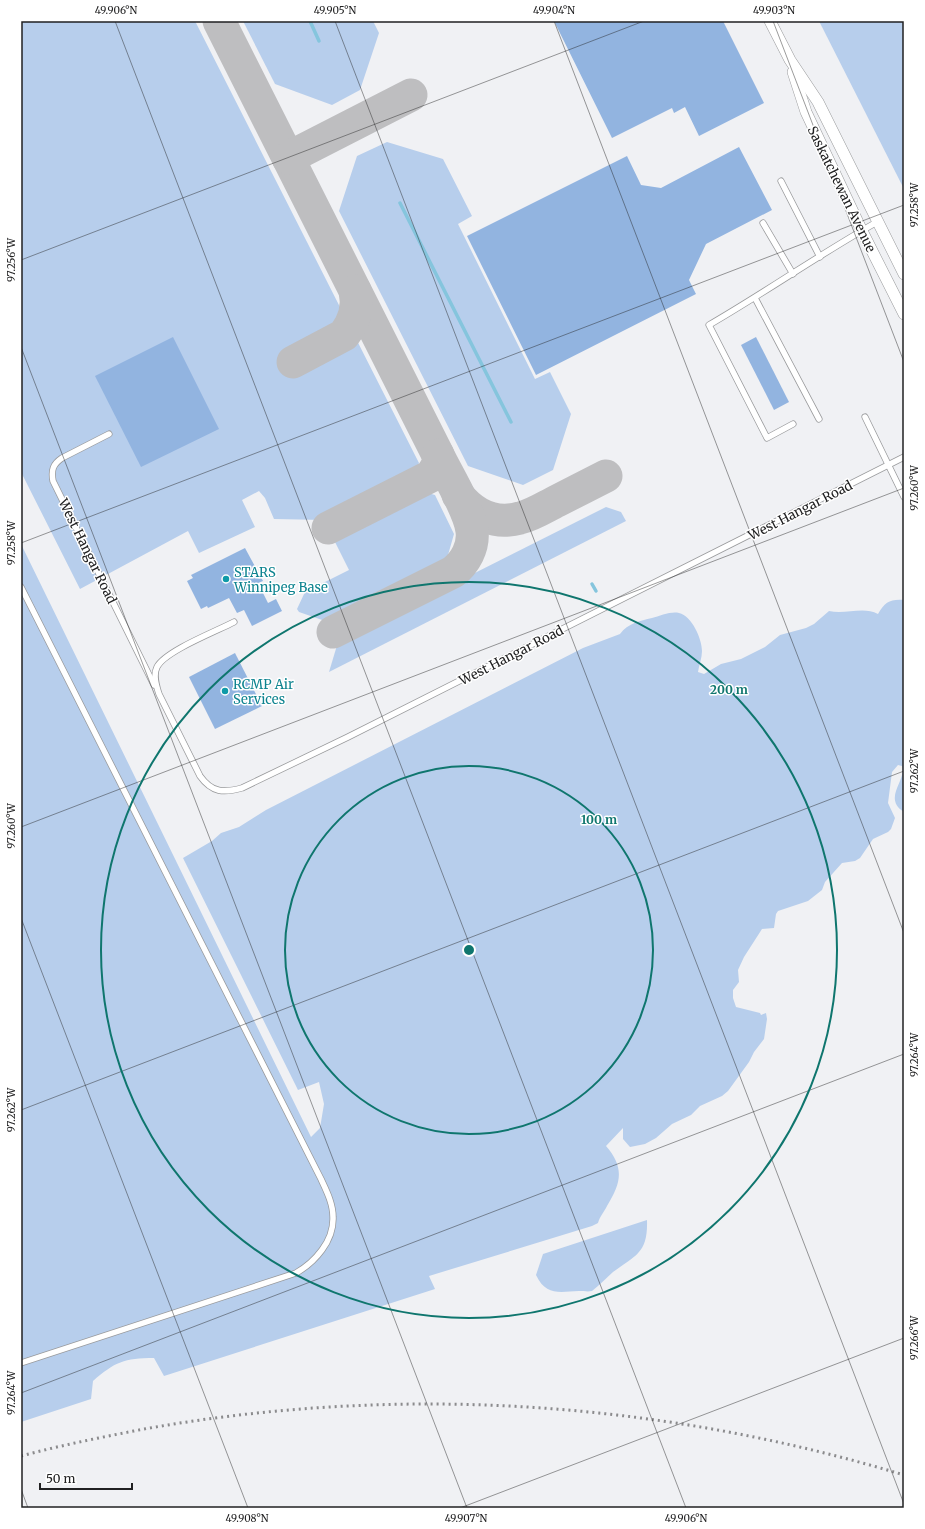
<svg xmlns="http://www.w3.org/2000/svg" width="925" height="1529" viewBox="0 0 925 1529" font-family="Merriweather,serif">
<style>
.green{fill:#b7ceec}
.lines{fill:none;stroke-linecap:round;stroke-linejoin:round}
.stream{stroke:#85c5dd;stroke-width:3.5}
.taxiway{stroke:#bebec0;stroke-width:33}
.building{fill:#92b4e0}
.service-casing{stroke:#999a9c;stroke-width:7}
.minor-casing{stroke:#999a9c;stroke-width:12}
.service{stroke:#fff;stroke-width:5.5}
.minor{stroke:#fff;stroke-width:11}
.rail{stroke:#8b8b8d;stroke-width:3;stroke-dasharray:2 4;stroke-linecap:butt}
.ticks{fill:none;stroke:#212122;stroke-width:1;stroke-opacity:0.45}
.ring{fill:none;stroke:#0f766e;stroke-width:2}
.culture-dot{fill:#0f9aa8;stroke:#fff;stroke-width:1.5}
.labels{text-anchor:middle;stroke-width:3;stroke-linejoin:round;paint-order:stroke}
.street-label{font-size:13px;fill:#212122;stroke:#fff}
.culture-label{font-size:13px;fill:#0d838f;stroke:#fff;text-anchor:start}
.centre{fill:#0f766e;stroke:#fff;stroke-width:2}
.ring-label{font-size:12px;text-anchor:middle;font-weight:bold;fill:#0f766e;stroke:#fff;stroke-width:3;stroke-linejoin:round;paint-order:stroke}
.neatline{fill:none;stroke:#212122;stroke-width:1.5}
.ticks-label{font-size:10px;text-anchor:middle;fill:#212122}
</style>
<rect width="100%" height="100%" fill="#f0f1f4"/>
<g class="green">
<polygon points="21,21 195,21 419,463 414,475 325,520 274,519 265,498 259,491 242,500 255,527 199,553 188,531 80,589 21,472"/>
<polygon points="243,21 373,21 379,33 360,90 332,105 275,84"/>
<polygon points="819,21 904,21 904,189"/>
<polygon points="387,142 443,159 472,216 458,224 535,379 550,372 571,414 553,470 523,485 468,466 339,211 357,156"/>
<polygon points="421,491 435,495 454,534 446,562 328,622 299,612 297,609 305,592 349,570 332,536"/>
<polygon points="606,507 621,512 626,521 329,672 338,642"/>
<path d="M21 544 311 1137 320 1128 324 1104 319 1082 298 1090 183 858 212 841 221 833 239 827 266 810 583 648 620 634C628 623 640 621 652 618 660 616 671 611 679 613 692 616 702 639 702 651 702 658 699 665 698 672L704 674 721 664 741 659 765 647 780 635 806 628 814 624 829 611C845 615 863 606 878 614 885 602 890 599 904 600V812C882 798 907 781 902 766L898 765 892 772 888 803 895 818 891 829 888 832 873 839 860 858 855 861 842 863 825 882 822 890 808 901 778 911 776 914 774 928 762 929 744 957 738 970 739 982 733 990V998L736 1007 760 1013 761 1015 766 1013 767 1019 764 1039 754 1052 749 1062 728 1091 722 1096 700 1106 691 1115 672 1124 656 1138 645 1144 630 1147 623 1139V1128L606 1146C625 1168 621 1183 607 1206 604 1212 600 1216 598 1223L592 1226 429 1276 435 1289 164 1376 154 1358C124 1358 115 1362 93 1381L91 1399 21 1422Z"/>
<path d="M647 1220C648 1253 636 1255 613 1272 606 1278 600 1285 592 1291 588 1292 584 1291 579 1291 559 1292 546 1296 536 1275L543 1254Z"/>
</g>
<g class="lines">
<g class="stream">
<polyline points="310,21 319,41"/>
<polyline points="400,203 511,422"/>
<polyline points="592,584 596,591"/>
</g>
<g class="taxiway">
<polyline points="219,21 438,455"/>
<polyline points="288,158 411,95"/>
<path d="M293 362 344 335C354 322 359 308 355 291"/>
<path d="M458 495C474 515 495 525 520 518 533 515 545 507 557 501 573 493 590 484 606 476"/>
<path d="M328 528 431 476 439 463 438 455C447 474 470 511 472 531 474 547 465 563 453 572L333 632"/>
</g>
</g>
<g class="building">
<polygon points="554,21 723,21 764,103 699,136 685,107 674,113 672,108 612,138"/>
<polygon points="739,147 772,210 706,244 689,280 696,294 536,375 467,236 627,156 641,185 661,188"/>
<polygon points="173,337 219,429 141,467 95,376"/>
<polygon points="756,337 789,402 774,410 741,345"/>
<polygon points="245,548 263,581 258,583 268,603 276,599 282,611 252,626 244,610 237,613 229,598 208,608 207,606 201,609 187,581 193,578 191,575"/>
<polygon points="235,653 262,706 215,729 189,677"/>
</g>
<g class="lines">
<defs>
<g id="service">
<polyline points="781,181 820,257"/>
<polyline points="763,223 793,274"/>
<polyline points="755,298 819,419"/>
<polyline points="865,417 904,497"/>
<path d="M793 424 767 438 709 325C766 292 820 254 877 222"/>
<path d="M109 434 62 458C53 464 51 470 53 481L154 685"/>
<path d="M21 587 321 1179C326 1190 333 1203 333 1217 334 1241 315 1262 296 1273L21 1363"/>
<path d="M234 622C217 631 165 651 157 667 153 675 156 685 159 694L200 776C212 793 224 793 242 788L348 737 904 457"/>
</g>
<g id="minor">
<polyline points="770,21 790,60 818,102 904,274"/>
<polyline points="793,72 806,112 862,231 904,314"/>
</g>
</defs>
<use href="#service" class="service-casing"/>
<use href="#minor" class="minor-casing"/>
<use href="#service" class="service"/>
<use href="#minor" class="minor"/>
<path class="rail" d="M21 1456C62 1445 103 1437 144 1429 398 1384 657 1400 904 1475"/>
</g>
<path class="ticks" d="M115 21 686 1508M335 21 904 1504M554 21 904 933M773 21 904 362M21 260 644 21M21 347 467 1508M21 543 904 205M21 827 904 488M21 918 248 1508M21 1110 904 771M21 1393 904 1054M21 1489 28 1508M460 1508 904 1338"/>
<g class="ring">
<circle cx="469" cy="950" r="184"/>
<circle cx="469" cy="950" r="368"/>
</g>
<g class="culture-dot">
<circle cx="226" cy="579" r="4"/>
<circle cx="225" cy="691" r="4"/>
</g>
<g class="labels">
<g class="street-label">
<text transform="translate(842 189) rotate(64)" y="5">Saskatchewan Avenue</text>
<text transform="translate(800 510) rotate(-27)" y="5">West Hangar Road</text>
<text transform="translate(88 551) rotate(64)" y="5">West Hangar Road</text>
<text transform="translate(511 655) rotate(-27)" y="5">West Hangar Road</text>
</g>
<g class="culture-label">
<text x="234" y="577">STARS<tspan x="234" dy="15">Winnipeg Base</tspan></text>
<text x="233" y="689">RCMP Air<tspan x="233" dy="15">Services</tspan></text>
</g>
</g>
<circle cx="469" cy="950" r="6" class="centre"/>
<g class="ring-label">
<text x="729" y="694">200 m</text>
<text x="599" y="824">100 m</text>
</g>
<rect width="925" height="1529" fill="none" stroke="#ffffff" stroke-width="44"/>
<path d="M40 1483v6h92v-6" fill="none" stroke="#212122" stroke-width="2"/>
<text x="46" y="1483" font-size="12" fill="#212122" stroke="#ffffff" stroke-width="3" paint-order="stroke">50 m</text>
<rect x="22" y="22" width="881" height="1485" class="neatline"/>
<g class="ticks-label">
<text x="116" y="14">49.906°N</text>
<text x="335" y="14">49.905°N</text>
<text x="554" y="14">49.904°N</text>
<text x="774" y="14">49.903°N</text>
<text transform="translate(914 205) rotate(-90)" y="4">97.258°W</text>
<text transform="translate(11 260) rotate(-90)" y="4">97.256°W</text>
<text transform="translate(914 488) rotate(-90)" y="4">97.260°W</text>
<text transform="translate(11 543) rotate(-90)" y="4">97.258°W</text>
<text transform="translate(914 771) rotate(-90)" y="4">97.262°W</text>
<text transform="translate(11 826) rotate(-90)" y="4">97.260°W</text>
<text transform="translate(914 1055) rotate(-90)" y="4">97.264°W</text>
<text transform="translate(11 1110) rotate(-90)" y="4">97.262°W</text>
<text transform="translate(914 1338) rotate(-90)" y="4">97.266°W</text>
<text transform="translate(11 1393) rotate(-90)" y="4">97.264°W</text>
<text x="247" y="1522">49.908°N</text>
<text x="466" y="1522">49.907°N</text>
<text x="686" y="1522">49.906°N</text>
</g>
</svg>
